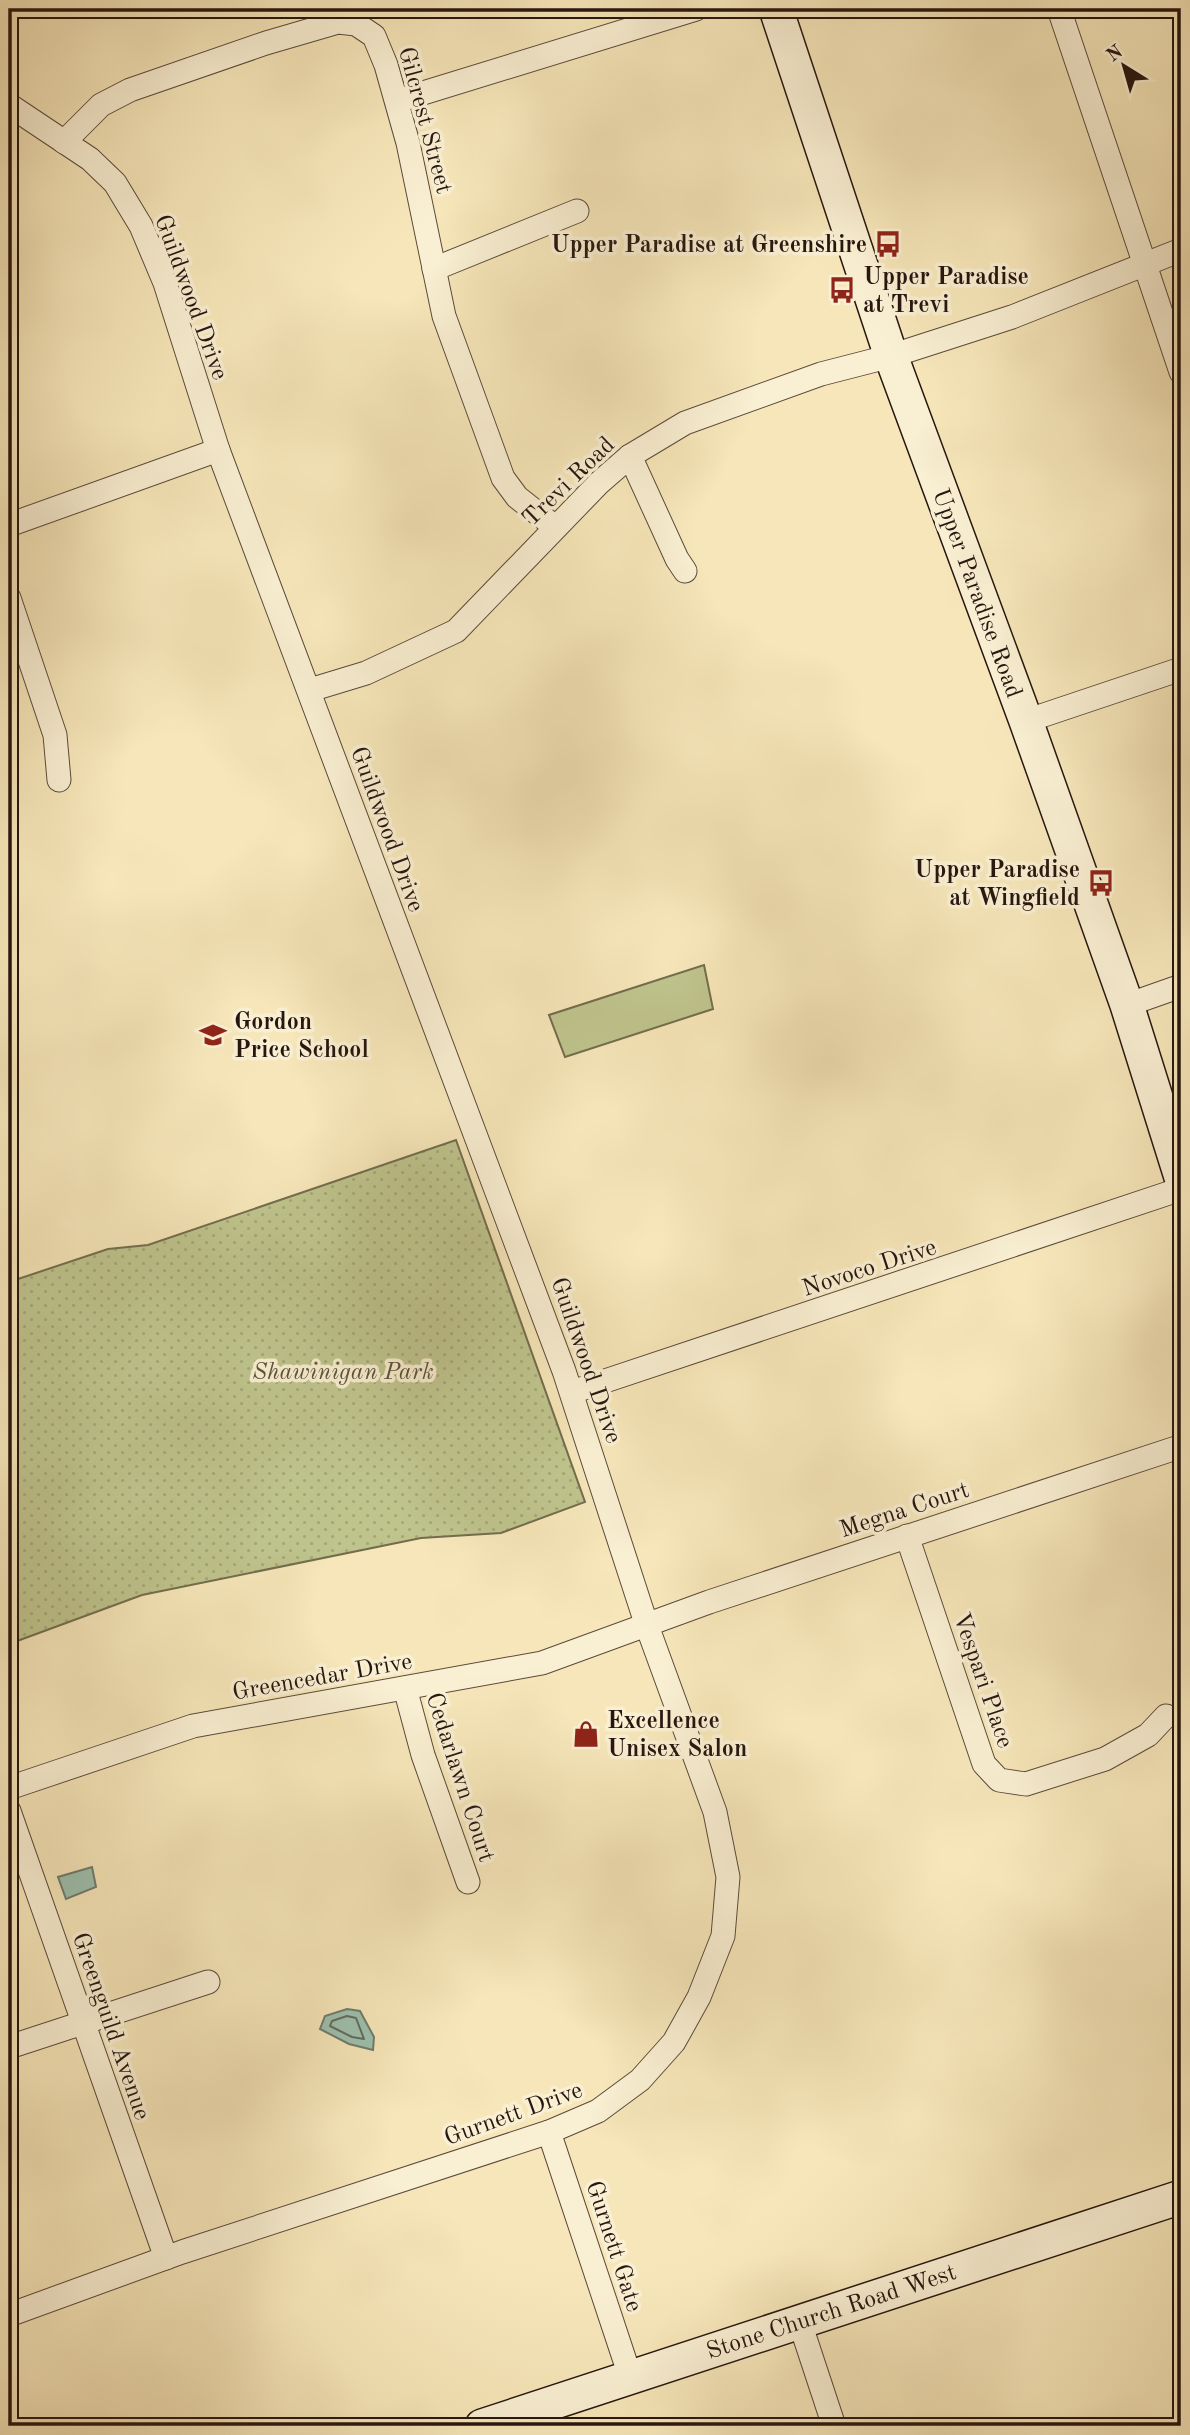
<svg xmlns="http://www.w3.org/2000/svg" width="1190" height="2435" viewBox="0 0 1190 2435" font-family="'Old Standard TT',serif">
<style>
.grass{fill:#bfc48d;stroke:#736d4e;stroke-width:2}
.park{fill:url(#park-dots);stroke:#736d4e;stroke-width:2}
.water{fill:#9dc0ae;stroke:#6e7c6e;stroke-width:2}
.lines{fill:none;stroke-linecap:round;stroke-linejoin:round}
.shore{stroke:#626b5e;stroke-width:2}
.street-casing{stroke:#5b4a3a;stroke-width:25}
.secondary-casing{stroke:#27160f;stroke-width:36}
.street{stroke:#f9efd2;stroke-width:23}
.secondary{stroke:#f9efd2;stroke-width:33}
.labels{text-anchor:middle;stroke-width:7;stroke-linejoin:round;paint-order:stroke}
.street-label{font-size:24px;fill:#27160f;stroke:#f9efd2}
.poi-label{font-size:24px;font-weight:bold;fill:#27160f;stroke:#f9efd2;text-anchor:start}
.park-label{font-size:24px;font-style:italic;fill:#5c533b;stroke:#f9efd2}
</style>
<defs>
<pattern id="park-dots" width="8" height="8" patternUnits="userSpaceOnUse" patternTransform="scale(1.75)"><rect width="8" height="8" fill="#bfc48d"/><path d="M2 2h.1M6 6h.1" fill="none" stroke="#a4a878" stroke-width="1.8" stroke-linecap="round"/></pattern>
</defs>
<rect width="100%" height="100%" fill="#f6e6b9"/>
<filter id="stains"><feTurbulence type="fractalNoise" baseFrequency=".00286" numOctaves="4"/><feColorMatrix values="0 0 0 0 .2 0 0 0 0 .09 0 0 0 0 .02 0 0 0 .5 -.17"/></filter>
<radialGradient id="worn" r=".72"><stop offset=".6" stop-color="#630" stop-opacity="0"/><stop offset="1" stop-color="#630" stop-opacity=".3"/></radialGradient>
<polygon class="grass" points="704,965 713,1009 565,1057 549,1015"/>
<polygon class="park" points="456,1140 585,1502 501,1533 421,1538 142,1595 9,1644 9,1282 108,1249 148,1245"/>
<g class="water">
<polygon points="92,1867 96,1887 66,1899 58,1877"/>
<polygon points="347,2009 360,2011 374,2037 373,2050 349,2044 320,2029 325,2016"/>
</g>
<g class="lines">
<polygon class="shore" points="347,2016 356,2018 364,2039 352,2037 330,2026 332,2021"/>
<defs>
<g id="street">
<polyline points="1059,9 1181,372"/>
<polyline points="397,101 696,9"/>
<polyline points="9,105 90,159 115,183 141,226 165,283 218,450 564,1371 646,1623 715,1812 728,1877 723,1936 699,1997 674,2042 640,2080 598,2111 549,2132 182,2252 9,2315"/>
<polyline points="64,142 101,105 130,90 266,43 338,22 356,24 374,36 386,65 408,143 444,316 503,478 517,497 555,527"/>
<polyline points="434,269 577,211"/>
<polyline points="630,456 677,559 685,571"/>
<polyline points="9,525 218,450"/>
<polyline points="9,598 55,735 59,780"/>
<polyline points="310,690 366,673 456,631 599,483 630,456 685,423 821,374 891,356 1012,317 1181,250"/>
<polyline points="1026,721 1181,669"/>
<polyline points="1127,1005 1181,986"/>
<polyline points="572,1392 1181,1189"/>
<polyline points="907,1536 984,1764 999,1780 1026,1784 1105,1759 1148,1735 1166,1716"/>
<polyline points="405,1688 423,1755 468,1882"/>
<polyline points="9,1788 193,1726 542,1663 709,1602 1179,1447"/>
<polyline points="9,1811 166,2258"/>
<polyline points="9,2047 208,1982"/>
<polyline points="549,2132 630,2376"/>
<polyline points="800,2323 834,2426"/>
</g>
<g id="secondary">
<polyline points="776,9 891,356 1026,721 1127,1005 1181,1177"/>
<polyline points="482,2426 1181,2197"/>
</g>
</defs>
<use href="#street" class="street-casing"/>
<use href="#secondary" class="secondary-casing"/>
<use href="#street" class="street"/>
<use href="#secondary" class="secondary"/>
</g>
<defs>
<symbol id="bus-bare" viewBox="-9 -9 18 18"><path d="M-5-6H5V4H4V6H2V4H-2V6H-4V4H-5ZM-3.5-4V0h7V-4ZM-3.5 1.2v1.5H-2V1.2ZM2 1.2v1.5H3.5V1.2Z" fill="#8f2418" stroke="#f9efd2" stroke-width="2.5" paint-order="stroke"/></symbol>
<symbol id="school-bare" viewBox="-9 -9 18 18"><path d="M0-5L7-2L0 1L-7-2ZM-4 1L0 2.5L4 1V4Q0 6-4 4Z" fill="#8f2418" stroke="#f9efd2" stroke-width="2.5" paint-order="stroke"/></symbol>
<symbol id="shop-bare" viewBox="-9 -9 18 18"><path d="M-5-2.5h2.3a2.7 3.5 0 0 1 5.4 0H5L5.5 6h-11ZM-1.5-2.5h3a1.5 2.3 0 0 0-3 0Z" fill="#8f2418" stroke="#f9efd2" stroke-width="2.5" paint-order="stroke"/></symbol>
</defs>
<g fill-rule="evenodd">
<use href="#bus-bare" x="869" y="225" width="38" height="38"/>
<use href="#bus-bare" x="823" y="271" width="38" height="38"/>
<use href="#bus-bare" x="1082" y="864" width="38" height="38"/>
<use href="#school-bare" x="194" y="1016" width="38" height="38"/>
<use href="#shop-bare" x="567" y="1715" width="38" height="38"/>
</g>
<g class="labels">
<g class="street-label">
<text transform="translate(426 120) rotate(75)" y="8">Gilcrest Street</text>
<text transform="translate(192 297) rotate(70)" y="8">Guildwood Drive</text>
<text transform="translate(568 481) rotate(-44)" y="8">Trevi Road</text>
<text transform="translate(978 593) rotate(70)" y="8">Upper Paradise Road</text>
<text transform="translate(388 829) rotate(70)" y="8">Guildwood Drive</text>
<text transform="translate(869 1267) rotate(-18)" y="8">Novoco Drive</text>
<text transform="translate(587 1360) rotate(71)" y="8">Guildwood Drive</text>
<text transform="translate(904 1509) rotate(-18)" y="8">Megna Court</text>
<text transform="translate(322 1676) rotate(-10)" y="8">Greencedar Drive</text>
<text transform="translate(984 1680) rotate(71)" y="8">Vespari Place</text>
<text transform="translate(461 1777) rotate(72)" y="8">Cedarlawn Court</text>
<text transform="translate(112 2026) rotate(71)" y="8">Greenguild Avenue</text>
<text transform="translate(513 2113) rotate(-20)" y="8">Gurnett Drive</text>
<text transform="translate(615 2246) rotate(72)" y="8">Gurnett Gate</text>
<text transform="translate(831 2311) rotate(-18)" y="8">Stone Church Road West</text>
</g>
<g class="poi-label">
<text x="867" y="252" text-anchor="end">Upper Paradise at Greenshire</text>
<text x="863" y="284">Upper Paradise<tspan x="863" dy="28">at Trevi</tspan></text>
<text x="1080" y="877" text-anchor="end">Upper Paradise<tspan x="1080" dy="28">at Wingfield</tspan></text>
<text x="234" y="1029">Gordon<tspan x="234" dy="28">Price School</tspan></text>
<text x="607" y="1728">Excellence<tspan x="607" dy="28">Unisex Salon</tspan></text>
</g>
<g class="park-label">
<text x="343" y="1379">Shawinigan Park</text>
</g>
</g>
<rect width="1190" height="2435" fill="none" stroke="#f6e6b9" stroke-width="35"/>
<rect x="10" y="10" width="1169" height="2414" fill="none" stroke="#27160f" stroke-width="3.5"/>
<rect x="18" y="18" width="1155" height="2400" fill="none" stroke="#27160f" stroke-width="2"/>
<g transform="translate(1124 66) rotate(323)" stroke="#f9efd2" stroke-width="5" paint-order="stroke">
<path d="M0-5L12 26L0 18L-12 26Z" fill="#27160f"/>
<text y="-10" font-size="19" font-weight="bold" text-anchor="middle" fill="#27160f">N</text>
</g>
<rect width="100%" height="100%" filter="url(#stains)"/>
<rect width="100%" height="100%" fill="url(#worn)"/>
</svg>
